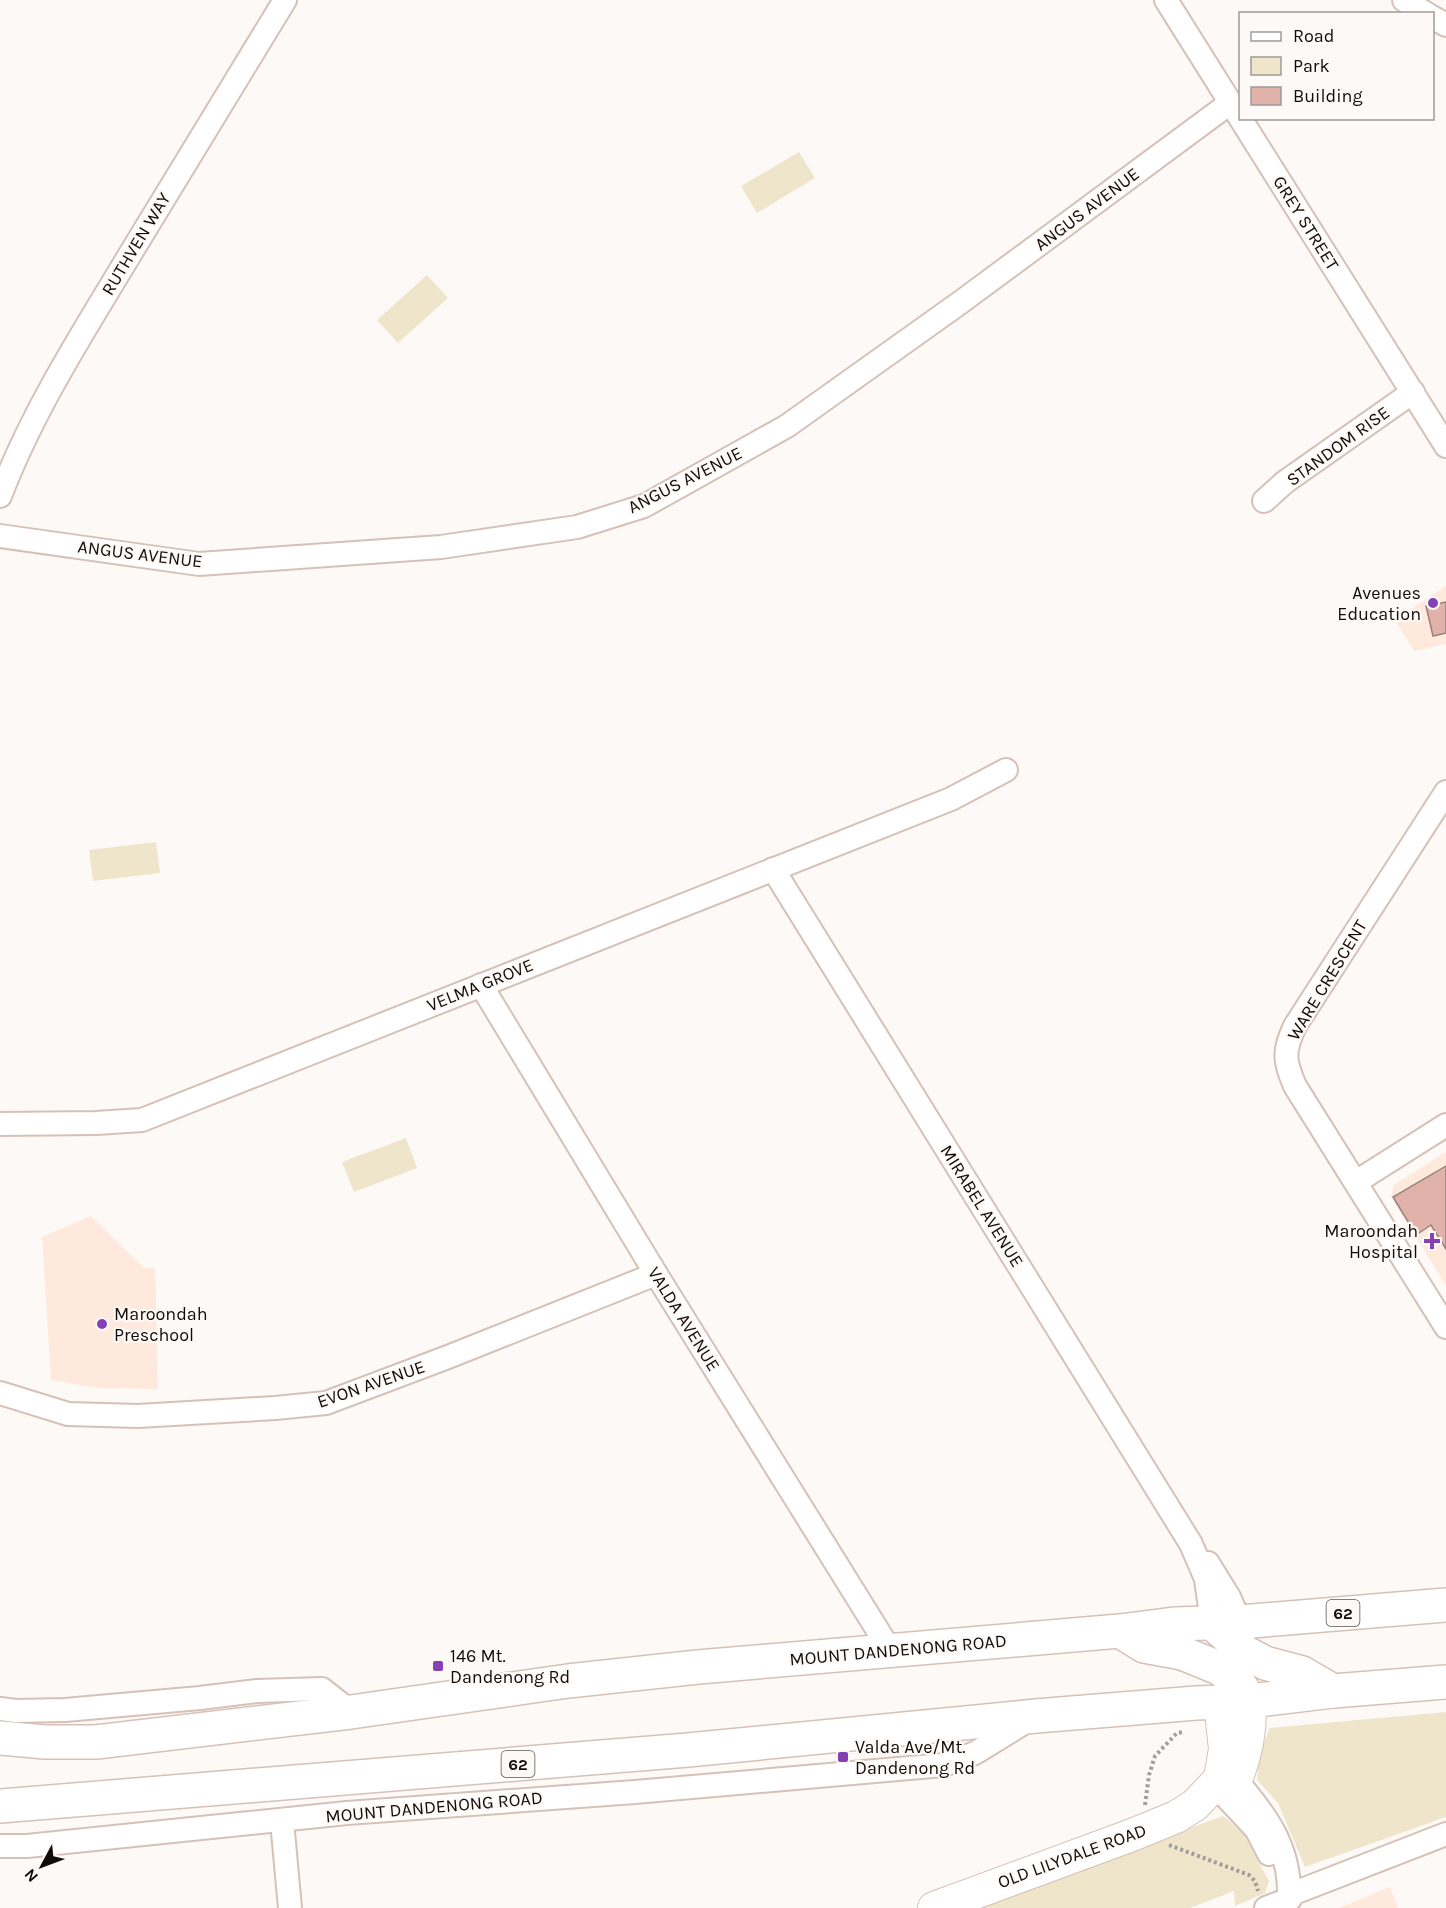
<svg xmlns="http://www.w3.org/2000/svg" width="1446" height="1908" viewBox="0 0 1446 1908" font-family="Karla,sans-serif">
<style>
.built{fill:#ffe8dc}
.green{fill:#efe5cb}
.building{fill:#e1b2aa;stroke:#98827f;stroke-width:1.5}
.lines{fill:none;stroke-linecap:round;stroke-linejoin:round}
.street-casing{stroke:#d5c1b7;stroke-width:26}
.secondary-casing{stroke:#d5c1b7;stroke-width:34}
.primary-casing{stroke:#d5c1b7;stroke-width:36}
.path{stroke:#a39e9b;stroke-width:4;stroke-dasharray:3 3;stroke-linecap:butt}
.street{stroke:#fff;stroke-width:22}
.secondary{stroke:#fff;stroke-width:32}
.primary{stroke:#fff;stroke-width:33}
.poi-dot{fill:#8540b4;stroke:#fdf9f6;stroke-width:2}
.labels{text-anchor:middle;stroke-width:4.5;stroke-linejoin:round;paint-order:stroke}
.shield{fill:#fdf9f6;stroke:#58534f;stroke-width:1.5}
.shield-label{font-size:16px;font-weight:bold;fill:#120c08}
.street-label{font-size:18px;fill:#120c08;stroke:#fdf9f6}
.poi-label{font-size:18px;fill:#120c08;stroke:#fdf9f6;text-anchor:start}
</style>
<rect width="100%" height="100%" fill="#fdf9f6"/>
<g class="built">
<polygon points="1446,586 1446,644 1414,651 1395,620"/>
<polygon points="1446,1152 1446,1285 1391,1197 1394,1185"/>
<polygon points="91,1216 144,1268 155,1268 158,1389 98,1388 51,1380 42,1237"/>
<polygon points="1390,1887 1398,1908 1339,1908"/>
</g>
<g class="green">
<polygon points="799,152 815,178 757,213 741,186"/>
<polygon points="427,275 448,298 398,343 377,320"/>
<polygon points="156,842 160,873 93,881 89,850"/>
<polygon points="406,1138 417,1168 354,1192 342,1162"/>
<polygon points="1446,1712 1446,1817 1305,1867 1278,1803 1257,1780 1259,1753 1270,1728"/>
<polygon points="1223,1816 1243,1833 1269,1881 1265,1893 1235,1906 1234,1891 1190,1908 967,1908"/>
</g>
<g class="building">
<polygon points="1446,602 1446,633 1433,636 1426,606"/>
<polygon points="1446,1166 1446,1249 1431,1225 1416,1235 1393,1197"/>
</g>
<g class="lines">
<defs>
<g id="street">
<polyline points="1166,0 1446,446"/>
<polyline points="1404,0 1427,14"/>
<polyline points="1432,17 1446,25"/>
<path d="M0 496C33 410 82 334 129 256 181 171 233 85 285 0"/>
<polyline points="1264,501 1285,482 1413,392"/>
<polyline points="0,536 199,564 441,547 577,527 644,506 787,426 961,302 1230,103"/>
<path d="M1446 792 1295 1026C1283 1051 1284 1061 1295 1086L1446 1327"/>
<polyline points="773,869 1191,1544 1206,1579 1212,1623"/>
<polyline points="481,985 656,1274 890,1650"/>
<polyline points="0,1124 96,1123 142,1120 951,799 1006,770"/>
<polyline points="1356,1182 1446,1125"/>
<polyline points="0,1393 68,1414 138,1416 275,1408 326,1403 448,1357 656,1274"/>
<polyline points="1208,1563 1229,1597 1240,1622"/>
<polyline points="0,1709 16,1711 65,1710 200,1698 257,1691 322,1689 351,1712"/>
<path d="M1236 1780C1266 1815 1290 1847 1289 1895"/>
<polyline points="1227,1798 1256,1829 1269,1854"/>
<polyline points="282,1821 290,1908"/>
<polyline points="0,1846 27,1846 347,1813 635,1792 944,1765 975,1753 1027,1721"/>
<polyline points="1289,1895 1446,1834"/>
<polyline points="1266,1908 1290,1899"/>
</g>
<g id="secondary">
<path d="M1232 1788C1246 1760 1251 1732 1250 1701"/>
<polyline points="934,1908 1132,1835 1176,1817 1195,1805 1220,1779 1225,1749 1220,1702"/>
</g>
<g id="primary">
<polyline points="1212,1623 1246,1653 1265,1663 1302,1673 1333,1691"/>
<polyline points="1120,1631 1144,1646 1182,1653 1219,1668 1238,1682 1250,1701"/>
<polyline points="0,1738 45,1742 96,1742 351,1712 568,1681 698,1667 1120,1631 1174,1624 1240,1622 1446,1605"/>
<polyline points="0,1806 688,1750 1036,1716 1196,1703 1250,1701 1333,1691 1446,1682"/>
</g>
</defs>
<use href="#street" class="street-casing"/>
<use href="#secondary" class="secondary-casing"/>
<use href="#primary" class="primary-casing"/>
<g class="path">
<polyline points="1145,1805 1149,1775 1155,1756 1177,1733 1183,1732"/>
<polyline points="1169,1845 1249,1875 1255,1881 1258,1891"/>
</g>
<use href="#street" class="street"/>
<use href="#secondary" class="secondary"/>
<use href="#primary" class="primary"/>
</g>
<g class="poi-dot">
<circle cx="1433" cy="603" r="6"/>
<path d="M1429 1232h6v6h6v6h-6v6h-6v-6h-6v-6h6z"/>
<circle cx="102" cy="1324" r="6"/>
<rect x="432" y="1660" width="12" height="12" rx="3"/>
<rect x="837" y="1751" width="12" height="12" rx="3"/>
</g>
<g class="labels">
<g class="shield">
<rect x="1326.5" y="1600" width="33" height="26" rx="4.5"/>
<rect x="501.5" y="1751" width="33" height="26" rx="4.5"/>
</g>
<g class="shield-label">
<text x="1343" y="1619">62</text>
<text x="518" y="1770">62</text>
</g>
<g class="street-label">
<text transform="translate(1087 209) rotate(-37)" y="6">ANGUS AVENUE</text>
<text transform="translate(1306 223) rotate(58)" y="6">GREY STREET</text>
<text transform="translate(136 244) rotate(-59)" y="6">RUTHVEN WAY</text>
<text transform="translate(1338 446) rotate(-36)" y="6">STANDOM RISE</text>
<text transform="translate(685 480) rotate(-27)" y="6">ANGUS AVENUE</text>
<text transform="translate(140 554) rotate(7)" y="6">ANGUS AVENUE</text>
<text transform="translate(1327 980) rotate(-59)" y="6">WARE CRESCENT</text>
<text transform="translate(480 985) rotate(-22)" y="6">VELMA GROVE</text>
<text transform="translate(982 1206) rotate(58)" y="6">MIRABEL AVENUE</text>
<text transform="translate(684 1319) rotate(58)" y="6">VALDA AVENUE</text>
<text transform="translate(371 1384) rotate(-19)" y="6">EVON AVENUE</text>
<text transform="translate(898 1650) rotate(-5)" y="6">MOUNT DANDENONG ROAD</text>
<text transform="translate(434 1807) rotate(-5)" y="6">MOUNT DANDENONG ROAD</text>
<text transform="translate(1072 1856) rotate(-20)" y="6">OLD LILYDALE ROAD</text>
</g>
<g class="poi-label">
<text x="1421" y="599" text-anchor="end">Avenues<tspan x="1421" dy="21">Education</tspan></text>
<text x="1418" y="1237" text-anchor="end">Maroondah<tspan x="1418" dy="21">Hospital</tspan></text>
<text x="114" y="1320">Maroondah<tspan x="114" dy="21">Preschool</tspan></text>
<text x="450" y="1662">146 Mt.<tspan x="450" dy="21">Dandenong Rd</tspan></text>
<text x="855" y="1753">Valda Ave/Mt.<tspan x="855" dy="21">Dandenong Rd</tspan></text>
</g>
</g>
<rect x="1239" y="12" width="195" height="108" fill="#fdf9f6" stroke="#9f9a97" stroke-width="1.5"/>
<rect x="1251" y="32" width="30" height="9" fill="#ffffff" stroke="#9f9a97" stroke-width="1.5"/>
<text x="1293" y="42" font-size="18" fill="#120c08">Road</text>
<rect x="1251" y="57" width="30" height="18" fill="#efe5cb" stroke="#9f9a97" stroke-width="1.5"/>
<text x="1293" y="72" font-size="18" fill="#120c08">Park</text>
<rect x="1251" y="87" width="30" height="18" fill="#e1b2aa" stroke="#9f9a97" stroke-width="1.5"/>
<text x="1293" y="102" font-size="18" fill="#120c08">Building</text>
<g transform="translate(42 1866) rotate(229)" stroke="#fdf9f6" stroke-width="4.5" paint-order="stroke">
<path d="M0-4.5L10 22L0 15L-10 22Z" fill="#120c08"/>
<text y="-9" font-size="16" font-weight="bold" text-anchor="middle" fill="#120c08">N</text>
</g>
</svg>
